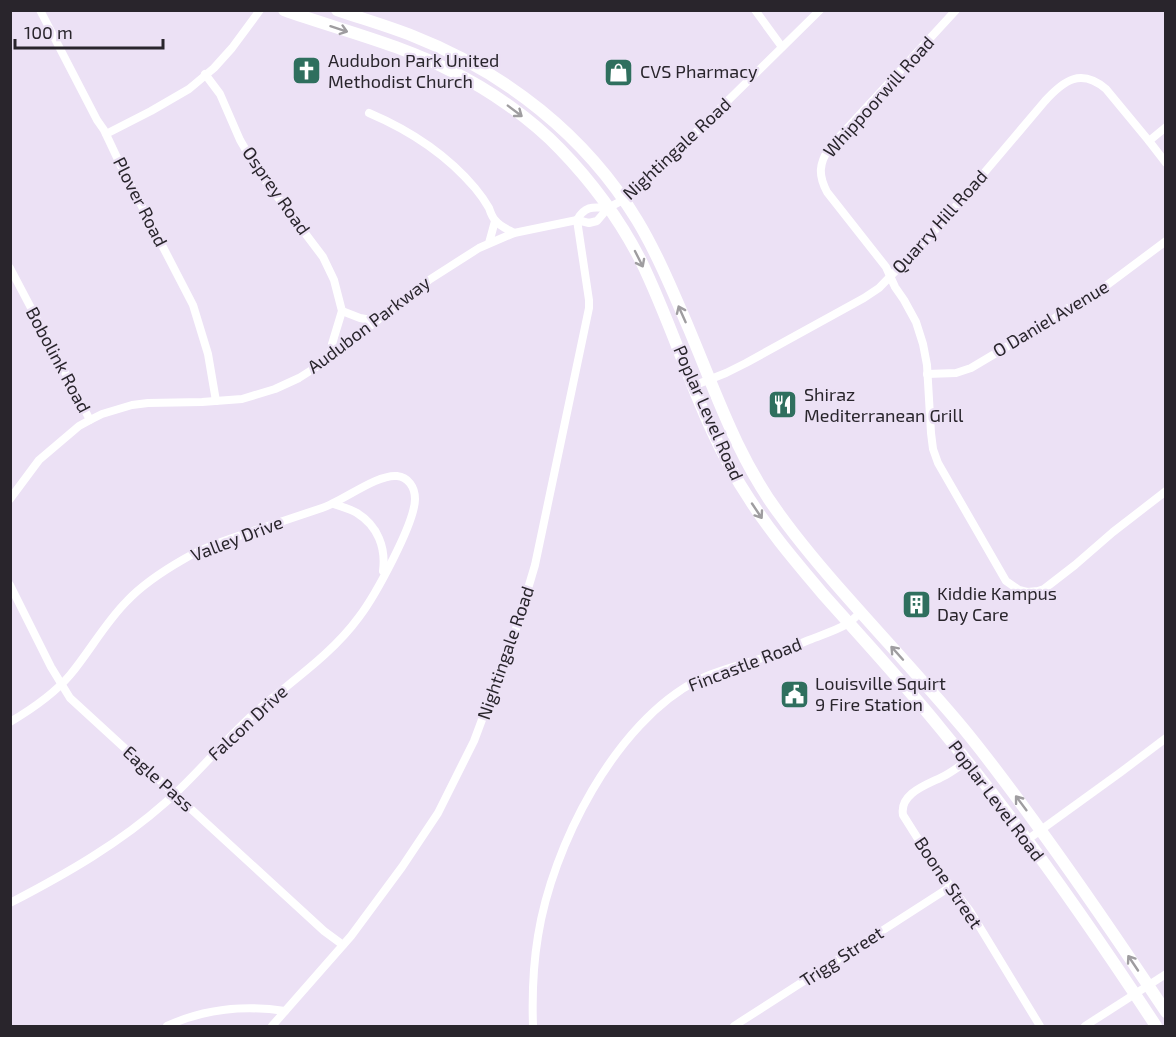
<svg xmlns="http://www.w3.org/2000/svg" width="1176" height="1037" viewBox="0 0 1176 1037" font-family="'Exo 2',sans-serif">
<style>
.lines{fill:none;stroke-linecap:round;stroke-linejoin:round}
.minor{stroke:#fff;stroke-width:8}
.secondary{stroke:#fff;stroke-width:12}
.oneway{stroke:#9f9da0}
.labels{text-anchor:middle;stroke-width:4.5;stroke-linejoin:round;paint-order:stroke}
.poi-label{font-size:18px;fill:#29252c;stroke:#ece1f5;text-anchor:start}
.street-label{font-size:18px;fill:#29252c;stroke:#ece1f5}
</style>
<rect width="100%" height="100%" fill="#ece1f5"/>
<g class="lines">
<g class="minor">
<polyline points="40,10 97,120 104,130 121,166 193,305 208,354 216,401"/>
<polyline points="755,10 782,47"/>
<path d="M956 10 829 148C819 164 818 175 827 192L886 267 895 287 904 300 916 322 923 344 927 365 931 433 933 449 938 463 1006 581 1019 590 1027 592 1038 591 1044 589 1075 565 1113 532 1166 491"/>
<polyline points="205,74 220,94 240,140 258,171 323,257 334,280 342,311 332,344 331,356"/>
<path d="M369 113C409 130 447 155 475 188 480 194 485 201 489 208 490 211 492 217 495 220 499 226 509 230 514 233"/>
<polyline points="106,134 151,111 189,89 214,68 232,48 260,10"/>
<polyline points="1149,141 1166,127"/>
<path d="M577 220C585 205 594 207 608 208"/>
<polyline points="489,243 495,221"/>
<polyline points="10,268 90,420"/>
<polyline points="342,311 360,318 376,321"/>
<polyline points="927,374 956,373 971,368 1055,318 1068,308 1079,305 1091,297 1166,241"/>
<path d="M693 386 726 373 746 363 864 298 879 288 940 225 1045 101C1064 80 1081 68 1106 89L1149 141 1166 163"/>
<polyline points="10,499 39,460 79,426 90,420 102,414 132,405 148,403 202,402 242,399 275,389 299,378 321,364 429,280 479,248 514,233 577,220 589,223 597,221 608,208 623,200 639,188 820,10"/>
<path d="M334 504C342 507 350 509 357 513 378 526 386 548 383 571"/>
<polyline points="10,585 51,667 70,698 324,931 343,945"/>
<path d="M10 722C32 709 54 694 70 675 90 651 105 623 127 601 143 584 163 571 184 559 204 547 227 540 250 532 274 524 298 516 322 508 343 501 377 474 397 476 408 477 415 487 415 499 415 523 375 596 359 617 332 654 293 680 259 709 226 738 199 773 166 802 120 843 66 874 10 903"/>
<path d="M967 761C960 766 953 771 946 775 930 784 899 792 903 815L937 869 970 911 1040 1026"/>
<polyline points="1027,840 1121,772 1166,738"/>
<path d="M167 1026C204 1009 245 1005 285 1011"/>
<polyline points="272,1026 351,936 402,867 438,813 474,741 516,629 535,565 589,308 589,300 577,220"/>
<path d="M533 1026C532 996 533 966 538 936 552 847 615 722 698 680 718 670 741 665 762 658 778 653 794 646 809 640 821 635 835 631 847 624 852 621 856 616 861 612"/>
<polyline points="734,1026 950,887"/>
<polyline points="1085,1026 1166,974"/>
</g>
<g class="secondary">
<path d="M284 10C340 30 400 44 453 72 490 90 531 119 560 149 591 181 620 220 641 261 679 339 701 427 750 500 771 533 797 563 822 593 862 638 903 682 941 729 1019 823 1089 924 1156 1026"/>
<path d="M337 10C363 19 388 26 413 36 505 72 586 136 637 220 657 253 674 294 689 329 716 393 738 459 780 515 801 544 824 571 848 598 886 641 926 684 963 728 992 763 1018 799 1044 835 1086 893 1126 952 1166 1012"/>
</g>
</g>
<defs><path id="oneway-shaft" d="M-6 0H5M1.5-3L5.5 0L1.5 3" fill="none" stroke-width="1.6" stroke-linecap="round" stroke-linejoin="round" transform="scale(1.5)"/></defs>
<g class="oneway">
<use href="#oneway-shaft" transform="translate(339 29) rotate(18)"/>
<use href="#oneway-shaft" transform="translate(515 111) rotate(37)"/>
<use href="#oneway-shaft" transform="translate(639 259) rotate(63)"/>
<use href="#oneway-shaft" transform="translate(682 314) rotate(-114)"/>
<use href="#oneway-shaft" transform="translate(757 511) rotate(56)"/>
<use href="#oneway-shaft" transform="translate(897 653) rotate(-132)"/>
<use href="#oneway-shaft" transform="translate(1021 803) rotate(-127)"/>
<use href="#oneway-shaft" transform="translate(1133 963) rotate(-124)"/>
</g>
<defs>
<symbol id="church-square" viewBox="-11 -11 22 22"><rect x="-9" y="-9" width="18" height="18" rx="4" fill="#2f6f5e" stroke="#ece1f5"/><path d="M-1.2-6h2.4v3.5h3.3v2.4h-3.3V6h-2.4V-.1h-3.3v-2.4h3.3Z" fill="#fff"/></symbol>
<symbol id="shop-square" viewBox="-11 -11 22 22"><rect x="-9" y="-9" width="18" height="18" rx="4" fill="#2f6f5e" stroke="#ece1f5"/><path d="M-5-2.5h2.3a2.7 3.5 0 0 1 5.4 0H5L5.5 6h-11ZM-1.5-2.5h3a1.5 2.3 0 0 0-3 0Z" fill="#fff"/></symbol>
<symbol id="restaurant-square" viewBox="-11 -11 22 22"><rect x="-9" y="-9" width="18" height="18" rx="4" fill="#2f6f5e" stroke="#ece1f5"/><path d="M-5-6h1v4h1v-4h1v4h1v-4h1v5L-1.5 .5V6h-2V.5L-5-1ZM5-6V6H3V1.5H1.5Q1.5-4 5-6Z" fill="#fff"/></symbol>
<symbol id="building-square" viewBox="-11 -11 22 22"><rect x="-9" y="-9" width="18" height="18" rx="4" fill="#2f6f5e" stroke="#ece1f5"/><path d="M-4-6H4V6H1V3H-1V6H-4ZM-2.5-4.3h1.7v1.8h-1.7ZM.8-4.3h1.7v1.8H.8ZM-2.5-1h1.7V.8h-1.7ZM.8-1h1.7V.8H.8Z" fill="#fff"/></symbol>
<symbol id="civic-square" viewBox="-11 -11 22 22"><rect x="-9" y="-9" width="18" height="18" rx="4" fill="#2f6f5e" stroke="#ece1f5"/><path d="M-.6-6.5H3V-4.5H.6V-3L4-1V1h2V6H-6V1h2V-1L-.6-3ZM-1.2 2.5V6h2.4V2.5Z" fill="#fff"/></symbol>
</defs>
<g fill-rule="evenodd">
<use href="#church-square" x="290" y="54" width="33" height="33"/>
<use href="#shop-square" x="602" y="56" width="33" height="33"/>
<use href="#restaurant-square" x="766" y="388" width="33" height="33"/>
<use href="#building-square" x="900" y="588" width="33" height="33"/>
<use href="#civic-square" x="778" y="678" width="33" height="33"/>
</g>
<g class="labels">
<g class="poi-label">
<text x="328" y="67">Audubon Park United<tspan x="328" dy="21">Methodist Church</tspan></text>
<text x="640" y="78">CVS Pharmacy</text>
<text x="804" y="401">Shiraz<tspan x="804" dy="21">Mediterranean Grill</tspan></text>
<text x="937" y="600">Kiddie Kampus<tspan x="937" dy="21">Day Care</tspan></text>
<text x="815" y="690">Louisville Squirt<tspan x="815" dy="21">9 Fire Station</tspan></text>
</g>
<g class="street-label">
<text transform="translate(879 97) rotate(-48)" y="6">Whippoorwill Road</text>
<text transform="translate(677 149) rotate(-43)" y="6">Nightingale Road</text>
<text transform="translate(276 191) rotate(55)" y="6">Osprey Road</text>
<text transform="translate(140 202) rotate(63)" y="6">Plover Road</text>
<text transform="translate(940 222) rotate(-48)" y="6">Quarry Hill Road</text>
<text transform="translate(1051 319) rotate(-31)" y="6">O Daniel Avenue</text>
<text transform="translate(369 325) rotate(-37)" y="6">Audubon Parkway</text>
<text transform="translate(58 360) rotate(62)" y="6">Bobolink Road</text>
<text transform="translate(708 413) rotate(66)" y="6">Poplar Level Road</text>
<text transform="translate(237 539) rotate(-21)" y="6">Valley Drive</text>
<text transform="translate(506 653) rotate(-71)" y="6">Nightingale Road</text>
<text transform="translate(745 665) rotate(-21)" y="6">Fincastle Road</text>
<text transform="translate(248 723) rotate(-43)" y="6">Falcon Drive</text>
<text transform="translate(158 779) rotate(42)" y="6">Eagle Pass</text>
<text transform="translate(996 801) rotate(53)" y="6">Poplar Level Road</text>
<text transform="translate(948 883) rotate(56)" y="6">Boone Street</text>
<text transform="translate(842 957) rotate(-33)" y="6">Trigg Street</text>
</g>
</g>
<rect width="1176" height="1037" fill="none" stroke="#29252c" stroke-width="24"/>
<path d="M15 39v9h148v-9" fill="none" stroke="#29252c" stroke-width="3"/>
<text x="24" y="39" font-size="18" fill="#29252c" stroke="#ece1f5" stroke-width="4.5" paint-order="stroke">100 m</text>
</svg>
